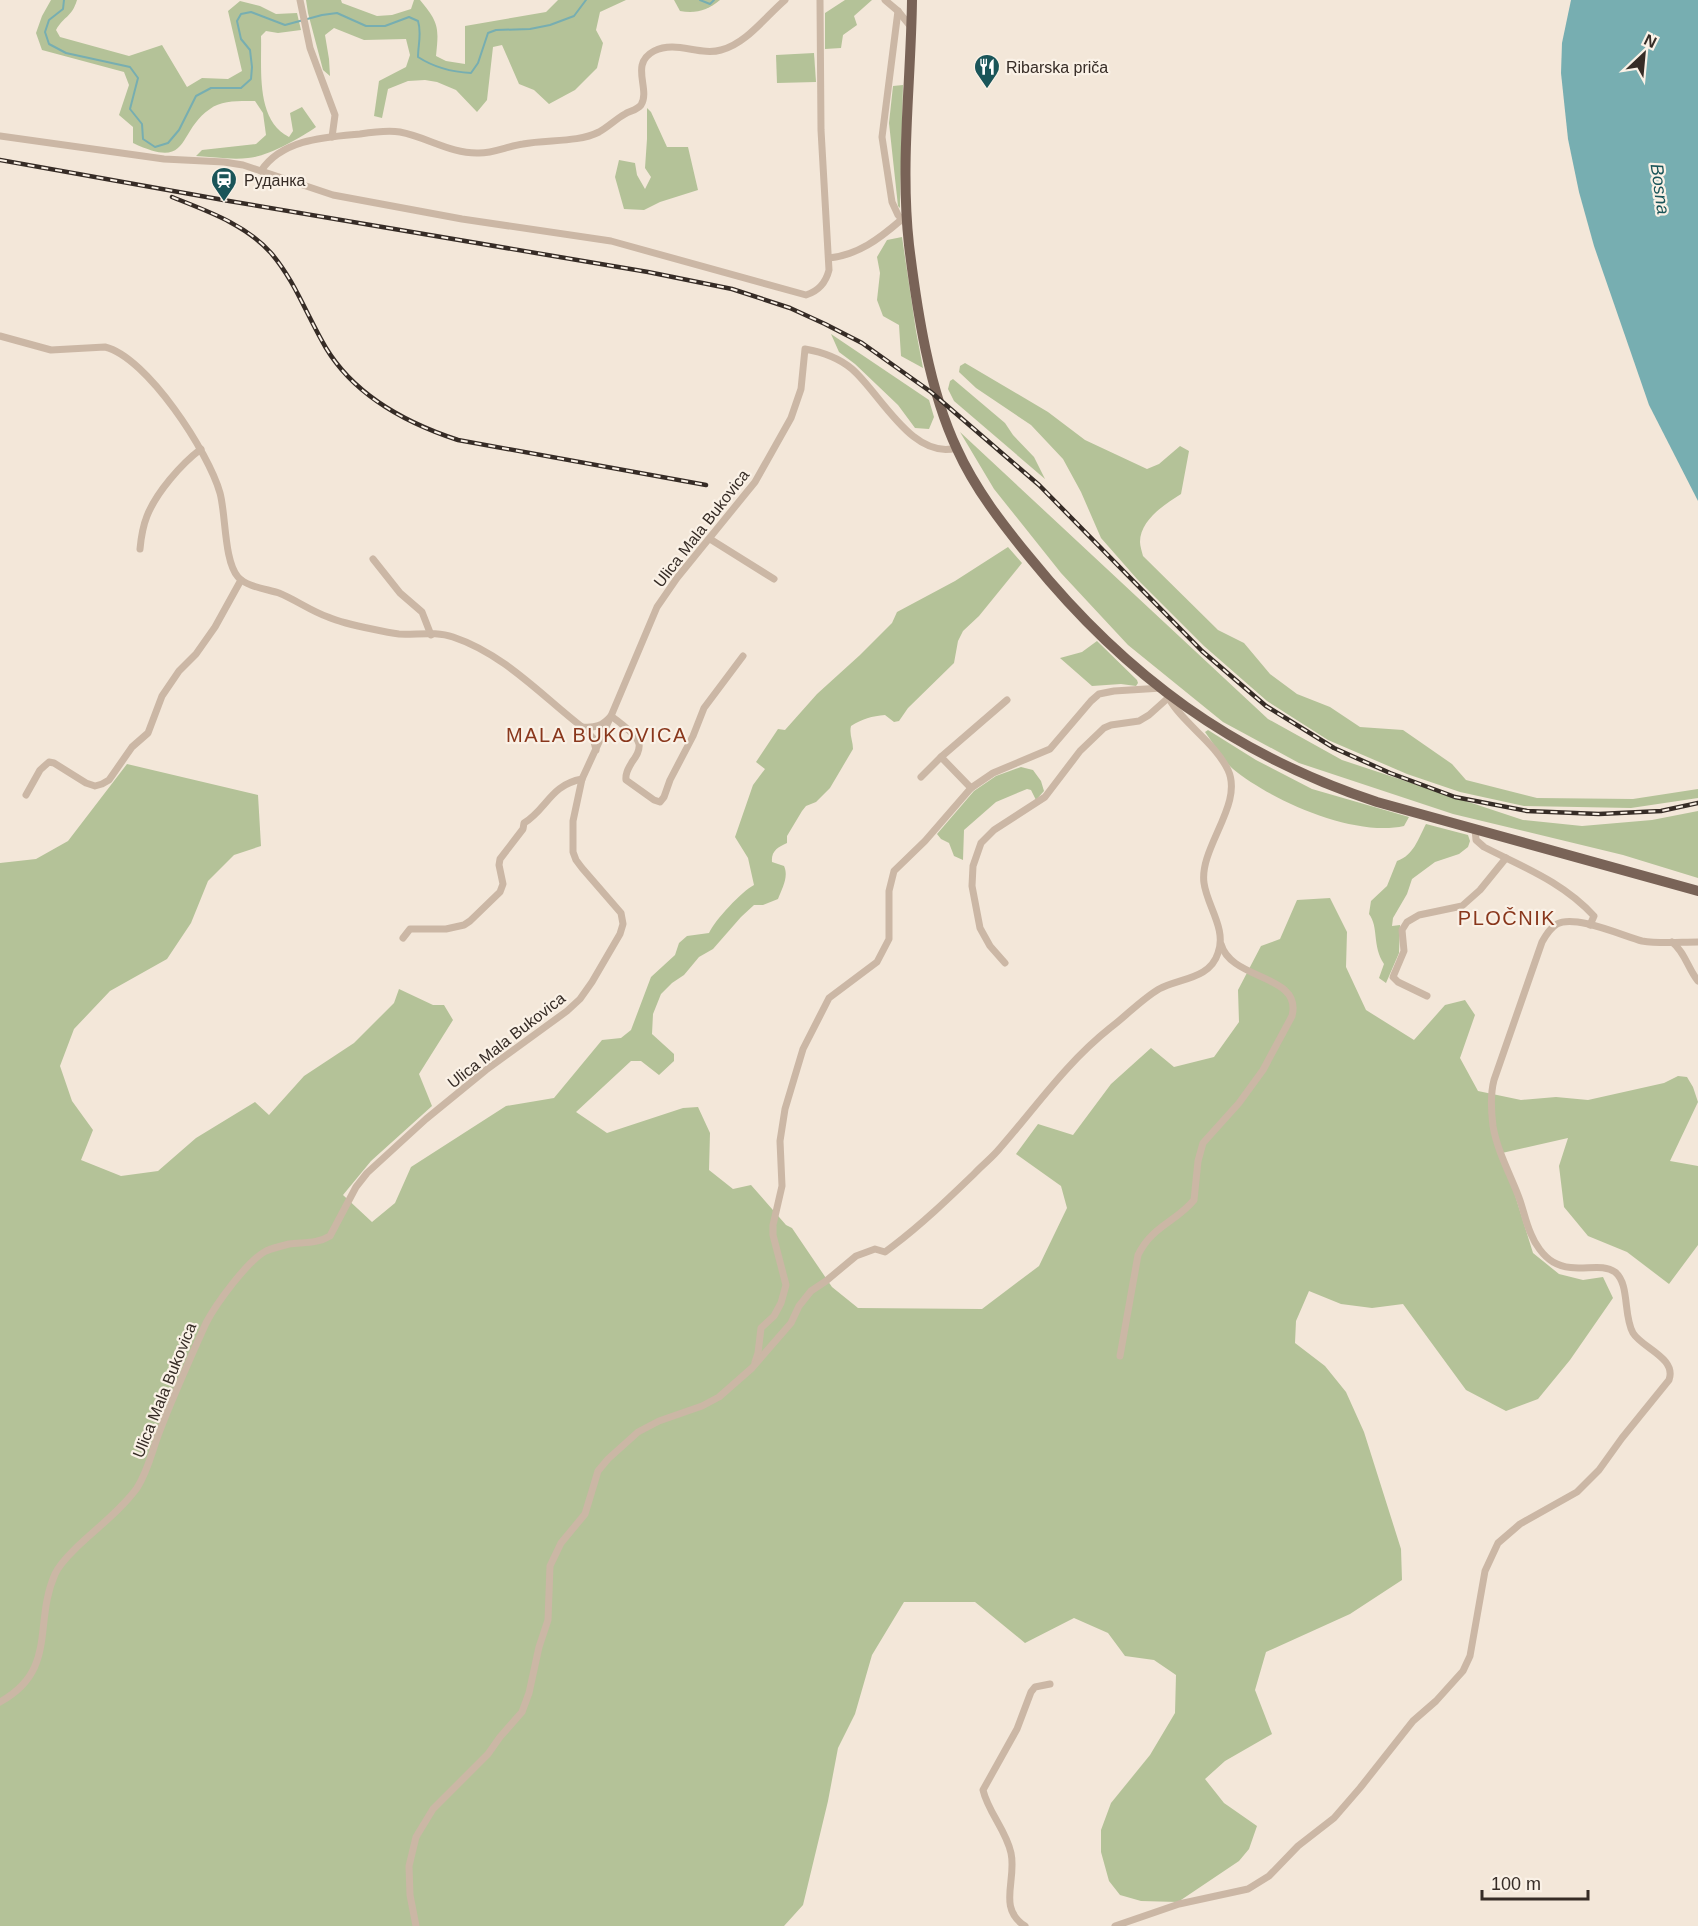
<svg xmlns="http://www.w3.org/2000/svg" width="1698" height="1926" viewBox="0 0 1698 1926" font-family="Arial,sans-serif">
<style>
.green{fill:#b4c298}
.water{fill:#77aeb1}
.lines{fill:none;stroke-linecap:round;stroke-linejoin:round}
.stream{stroke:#77aeb1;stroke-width:2}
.street{stroke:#cbb7a5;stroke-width:7}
.primary{stroke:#796357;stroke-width:10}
.rail-casing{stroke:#362c26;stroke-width:4.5}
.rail{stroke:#faf1e6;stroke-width:2;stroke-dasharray:7;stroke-linecap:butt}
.labels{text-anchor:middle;stroke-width:4.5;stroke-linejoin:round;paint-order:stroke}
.poi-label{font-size:16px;fill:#362c26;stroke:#faf1e6;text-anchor:start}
.street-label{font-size:16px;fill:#362c26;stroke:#faf1e6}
.water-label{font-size:18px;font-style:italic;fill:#1a5559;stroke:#faf1e6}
.quarter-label{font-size:20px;letter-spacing:1.5px;fill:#89371c;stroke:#faf1e6}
</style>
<rect width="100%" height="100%" fill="#f3e7d9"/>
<g class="green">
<path d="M51 0H77C72 17 64 16 56 30L60 37 129 56 162 45 187 87 202 78 228 79 242 71 228 11 240 1 260 6 276 14 297 13 301 30 278 33 266 31 261 36C262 68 255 120 289 137L293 131 290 113 302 107 316 127C301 138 266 157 248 158 232 160 213 157 196 156L202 150 256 144 266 135 263 113 255 101C241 101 221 100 210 109 176 132 192 171 133 143V127L119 115 129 85 124 72 42 50 36 33 42 16Z"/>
<path d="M306 0H341L342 3 377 16 392 15 411 9 414 0H420C439 23 439 27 436 56L446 61 465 64V26L546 12 558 0H626L600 12 596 30 603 43 597 68 575 90 549 104 534 90 519 84 502 45 493 47 487 100 477 112 456 90 437 82 425 80 408 81 388 89 382 118 374 116 379 81 406 67 410 55 406 39 364 40 334 28 325 35 329 59 330 76 323 70 308 13Z"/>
<path d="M674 0H720C708 10 696 14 680 11Z"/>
<polygon points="845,0 872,0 854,16 857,25 843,35 841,48 825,49 825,13"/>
<polygon points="814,53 816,82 777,83 776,55"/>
<polygon points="903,85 900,200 900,208 898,206 889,123 893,86"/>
<polygon points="647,108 651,112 667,147 688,147 698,190 660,202 644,210 624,209 615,177 619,160 635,163 637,175 645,189 651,177 645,168 647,139"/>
<polygon points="902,237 916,331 923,368 901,356 899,325 883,316 877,300 880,273 877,257 887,240"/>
<polygon points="831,334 929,400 934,417 929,429 915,428 898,405 855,364 839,352"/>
<path d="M965 363 1048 412 1085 440 1147 469 1159 464 1180 446 1189 451 1181 494C1165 504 1140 520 1140 542 1140 546 1142 552 1143 556L1218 630 1244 643 1270 674 1297 694 1330 707 1360 727 1403 730 1452 764 1466 780 1537 798 1633 799 1698 789V798L1631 808 1524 806 1460 792 1407 774 1328 740 1267 701 1204 646 1137 579 1101 538 1081 492 1063 459 1031 425 976 388 959 372 960 366Z"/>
<polygon points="953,379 1005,423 1013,435 1034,457 1045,479 954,401 948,389 950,381"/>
<polygon points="960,432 1268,719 1342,760 1523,820 1582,826 1652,820 1698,811 1698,878 1623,855 1453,814 1299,763 1223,722 1128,645 1061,573 994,489"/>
<path d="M1008 547 1022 563 979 616 963 631 958 641 954 663 908 708 899 721 894 722 885 715C872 716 862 719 851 726 849 734 853 741 853 749L830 788 816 802 806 806 802 811 787 836V843C778 847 771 851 772 862L784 866C789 877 782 888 778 899L763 905H754L741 917 713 949 699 957 684 975 672 983 661 994 653 1014 652 1034 674 1054V1061L659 1075 641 1061H631L576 1112 607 1133 683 1108 698 1107 710 1133 709 1170 733 1189 751 1185 786 1225 792 1228 832 1287 858 1308 982 1309 1039 1266 1067 1208 1061 1186 1016 1154 1038 1124 1073 1135 1111 1084 1151 1048 1174 1067 1214 1057 1239 1022 1238 990 1261 946 1280 939 1297 900 1330 898 1347 932 1346 967 1366 1010 1414 1040 1445 1005 1465 1000 1475 1015 1460 1058 1478 1091 1521 1100 1556 1097 1588 1100 1664 1083 1678 1076 1687 1077 1693 1087 1698 1102 1670 1161 1698 1166V1245L1669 1284 1627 1252 1588 1236 1564 1207 1559 1166 1568 1138 1502 1153 1533 1253 1559 1274 1583 1280 1603 1277 1613 1298 1570 1360 1538 1399 1506 1411 1466 1390 1403 1304 1372 1308 1341 1304 1309 1291 1296 1321 1295 1343 1325 1366 1346 1392 1364 1432 1401 1549 1402 1580 1350 1614 1266 1652 1255 1690 1272 1734 1225 1761 1205 1779 1224 1803 1257 1826 1249 1849 1239 1861 1178 1902 1141 1901 1120 1895 1109 1881 1101 1852V1830L1111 1803 1150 1755 1175 1713 1176 1675 1154 1660 1125 1656 1108 1633 1074 1618 1025 1643 975 1602H904L872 1655 855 1714 838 1748 828 1801 803 1905 784 1926H0V863L36 859 68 841 127 764 258 795 261 846 234 855 208 881 191 923 167 959 110 991 74 1029 60 1066 72 1101 93 1130 81 1160 121 1176 158 1171 196 1138 255 1102 269 1115 304 1076 354 1043 394 1003 399 989 433 1005H444L453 1020 419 1074 432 1106 371 1161 343 1195 372 1222 395 1203 411 1167 506 1106 554 1098 602 1040 621 1038 631 1030 651 977 675 955 679 943 687 936 709 933C715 920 742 891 754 885L748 858 735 837 753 785 765 769 756 762 778 729 785 730 817 694 860 655 892 623 897 612 955 581Z"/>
<polygon points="1097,641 1137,680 1138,683 1136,686 1121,684 1092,686 1060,658 1082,652"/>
<path d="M1208 730 1256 760 1312 789 1409 817 1404 826C1354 837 1272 801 1233 769 1222 759 1214 744 1205 732Z"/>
<polygon points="1021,767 1033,770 1041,781 1044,791 1036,800 1031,790 1027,789 996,802 964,830 963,860 954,856 949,843 941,839 937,834 974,791 996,776"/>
<path d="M1426 824 1468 835 1470 841 1468 847 1459 854 1435 862 1412 879 1407 894 1393 918 1392 926 1400 925 1399 953 1386 983 1379 978 1384 964C1372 946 1379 927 1369 914L1371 901 1387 886 1397 861C1414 855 1418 839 1426 824Z"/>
</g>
<polygon class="water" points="1571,0 1698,0 1698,501 1649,405 1594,246 1579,192 1568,139 1561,73 1562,43"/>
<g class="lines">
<g class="stream">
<path d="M64 0 63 9 49 20 45 32 49 44 66 53 130 67 138 78 130 109 142 124 143 139 155 147 168 143 179 130 196 96 211 88H241L251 79 252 67 250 50 241 39 237 21 241 14 251 12 285 25 322 15 337 13 366 26H385L409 17 418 21C422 33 418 45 418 57 435 68 451 72 471 73L478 63 488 33 496 30 530 29 550 25 574 16 586 0"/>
<polyline points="700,0 710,4 714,0"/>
</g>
<g class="street">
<polyline points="300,0 310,48 335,115 332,137"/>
<polyline points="885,0 898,11 911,27"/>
<polyline points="898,11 882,137 892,202 898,215 907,225"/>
<path d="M0 136 164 159 224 162 243 165 333 195 462 219 611 241 806 295C819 291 826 282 829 270L821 130 820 0"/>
<path d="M261 171C282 139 326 137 360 134 373 132 387 130 400 132 427 137 451 154 479 153 494 153 508 146 523 144 547 139 577 143 599 132 608 127 616 119 625 114 630 111 637 110 641 105 651 89 629 64 654 51 676 40 699 56 721 50 746 44 766 16 785 0"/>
<path d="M829 258C858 255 879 239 901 220"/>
<path d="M0 336 51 350 105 347C147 357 209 453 220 493 226 515 224 561 238 577 247 587 267 589 279 593 296 600 311 611 328 617 342 623 357 626 372 629 381 631 390 633 399 634 416 635 436 631 453 637 504 654 541 695 582 727L593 738 596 750"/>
<polyline points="710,539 774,579"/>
<path d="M140 549C141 538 143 526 147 516 156 493 181 464 201 449"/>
<polyline points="373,559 400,593 422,612 431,635"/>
<path d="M582 727C596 728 602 726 611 716 618 721 638 736 639 744 640 750 636 757 632 762 629 768 625 772 626 780L654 800 660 802 664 797 670 780 693 736 704 708 743 656"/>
<polyline points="941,757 971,788"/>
<polyline points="921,777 941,757 1007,700"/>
<polyline points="26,795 40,770 49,762 54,763 86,783 95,786 102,784 109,780 132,747 148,733 162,696 179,671 196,654 215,627 241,580"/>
<path d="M1475 829 1476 840 1484 847C1523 867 1563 882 1594 916L1590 925"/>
<path d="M403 938 410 929H446L464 925 470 921 500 892 503 884 499 865 500 859 523 829 524 823C547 809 550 785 582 779"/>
<path d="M1672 942C1685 952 1688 969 1698 981"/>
<polyline points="1005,963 990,946 980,928 972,886 973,866 981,843 994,830 1045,797 1080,751 1104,728 1111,725 1139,721 1149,715 1168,698"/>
<polyline points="1427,996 1398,982 1393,977 1404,951 1402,930 1407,922 1419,915 1462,906 1480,890 1506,858"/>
<path d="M1120 1356 1138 1255C1152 1226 1176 1222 1194 1200L1198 1161 1203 1143 1239 1103 1263 1070 1292 1016C1303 974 1231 981 1221 944"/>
<polyline points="755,1362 758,1353 761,1328 774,1316 781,1303 786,1285 773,1235 773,1225 782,1186 780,1141 785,1109 803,1049 829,998 877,962 889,939 889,891 894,871 925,841 971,788 993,773 1050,749 1091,701 1099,694 1114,691 1162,688"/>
<path d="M0 1702C58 1670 33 1624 55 1574 60 1563 70 1554 78 1546 98 1527 121 1510 137 1488 148 1471 152 1451 159 1433 173 1396 190 1359 206 1323 216 1304 247 1261 266 1251 273 1248 281 1246 289 1244 303 1242 317 1244 330 1236L356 1187 367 1173 426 1119 486 1070 567 1011 580 999 592 982 620 934 623 924 621 913 582 868 576 860 573 852V821L582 779 611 716 657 607 677 578 755 482 791 418 801 389 805 349C822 352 839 358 852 369 880 393 912 460 956 448"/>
<path d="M416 1926 410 1895 409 1866 416 1837 433 1809 488 1754 500 1737 522 1712 529 1693 539 1647 548 1620 550 1566 561 1543 585 1514 598 1471 608 1459 638 1432 659 1421 702 1406 719 1397 752 1368 791 1323 799 1306 811 1291 826 1281 856 1256 875 1249 885 1252 893 1246C922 1224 948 1199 974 1174 982 1165 992 1158 1000 1148 1036 1107 1066 1063 1110 1028 1126 1016 1142 999 1159 989 1180 978 1210 979 1218 953 1227 929 1207 906 1204 883 1199 848 1244 804 1228 770 1214 741 1183 724 1168 697"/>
<path d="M1025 1926C997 1908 1017 1880 1011 1853 1006 1830 988 1812 983 1790L1017 1729 1031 1692 1035 1687 1050 1684"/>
<path d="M1115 1926 1179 1904 1248 1889 1269 1876 1298 1846 1334 1818 1360 1788 1413 1721 1436 1701 1463 1671 1470 1656 1485 1571 1498 1543 1520 1524 1577 1492 1599 1470 1622 1438 1669 1380C1677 1358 1642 1348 1633 1333 1623 1316 1630 1284 1615 1272 1600 1261 1575 1275 1553 1262 1543 1256 1535 1244 1531 1234 1525 1221 1523 1207 1518 1195 1509 1172 1497 1150 1493 1126 1491 1110 1490 1095 1494 1080L1542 942C1546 935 1550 928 1557 924 1575 914 1623 936 1642 941 1660 944 1680 942 1698 942"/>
</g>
<path class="primary" d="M912 0C911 81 900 164 909 245 917 310 929 390 957 449 975 489 1003 525 1031 559 1126 676 1234 755 1377 802L1698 891"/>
<defs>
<g id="rail">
<polyline points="0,160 229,201 648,272 732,289 790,308 825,324 862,343 931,392 1039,485 1202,651 1266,706 1334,748 1390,773 1455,797 1527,811 1599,814 1661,811 1698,803"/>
<path d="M172 197C207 211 245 224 271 253 295 281 307 316 326 348 355 396 406 423 458 440L706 485"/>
</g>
</defs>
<use href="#rail" class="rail-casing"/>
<use href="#rail" class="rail"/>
</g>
<defs>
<symbol id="restaurant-pin" viewBox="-11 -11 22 30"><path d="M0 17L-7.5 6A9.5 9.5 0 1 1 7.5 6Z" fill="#1a5559" stroke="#faf1e6"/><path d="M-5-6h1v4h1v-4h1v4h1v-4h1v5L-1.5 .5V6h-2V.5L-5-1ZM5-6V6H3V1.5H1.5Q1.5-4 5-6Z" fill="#fff"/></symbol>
<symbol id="station-pin" viewBox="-11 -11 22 30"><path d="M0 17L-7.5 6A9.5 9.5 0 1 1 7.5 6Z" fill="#1a5559" stroke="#faf1e6"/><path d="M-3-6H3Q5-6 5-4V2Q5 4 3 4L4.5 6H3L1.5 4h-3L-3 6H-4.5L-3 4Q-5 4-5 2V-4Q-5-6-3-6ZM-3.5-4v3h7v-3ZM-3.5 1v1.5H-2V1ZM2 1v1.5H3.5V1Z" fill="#fff"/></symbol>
</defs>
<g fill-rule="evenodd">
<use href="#restaurant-pin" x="972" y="52" width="30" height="40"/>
<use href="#station-pin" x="209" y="165" width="30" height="40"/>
</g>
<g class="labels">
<g class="poi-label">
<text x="1006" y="73">Ribarska priča</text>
<text x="244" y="186">Руданка</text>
</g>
<g class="street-label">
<text transform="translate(701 528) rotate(-52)" y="6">Ulica Mala Bukovica</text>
<text transform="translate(506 1040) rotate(-38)" y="6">Ulica Mala Bukovica</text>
<text transform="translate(164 1390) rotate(-68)" y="6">Ulica Mala Bukovica</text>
</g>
<g class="water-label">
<text transform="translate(1660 189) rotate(82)" y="6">Bosna</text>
</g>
<g class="quarter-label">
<text x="597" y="742">MALA BUKOVICA</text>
<text x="1507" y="925">PLOČNIK</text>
</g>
</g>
<g transform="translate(1644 54) rotate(26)" stroke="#faf1e6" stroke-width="4.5" paint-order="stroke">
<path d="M0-4.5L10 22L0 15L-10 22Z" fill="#362c26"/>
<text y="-9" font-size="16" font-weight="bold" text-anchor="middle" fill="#362c26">N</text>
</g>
<path d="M1482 1890v9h106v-9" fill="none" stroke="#362c26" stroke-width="3"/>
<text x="1491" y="1890" font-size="18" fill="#362c26" stroke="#faf1e6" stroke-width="4.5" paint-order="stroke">100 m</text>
</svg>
